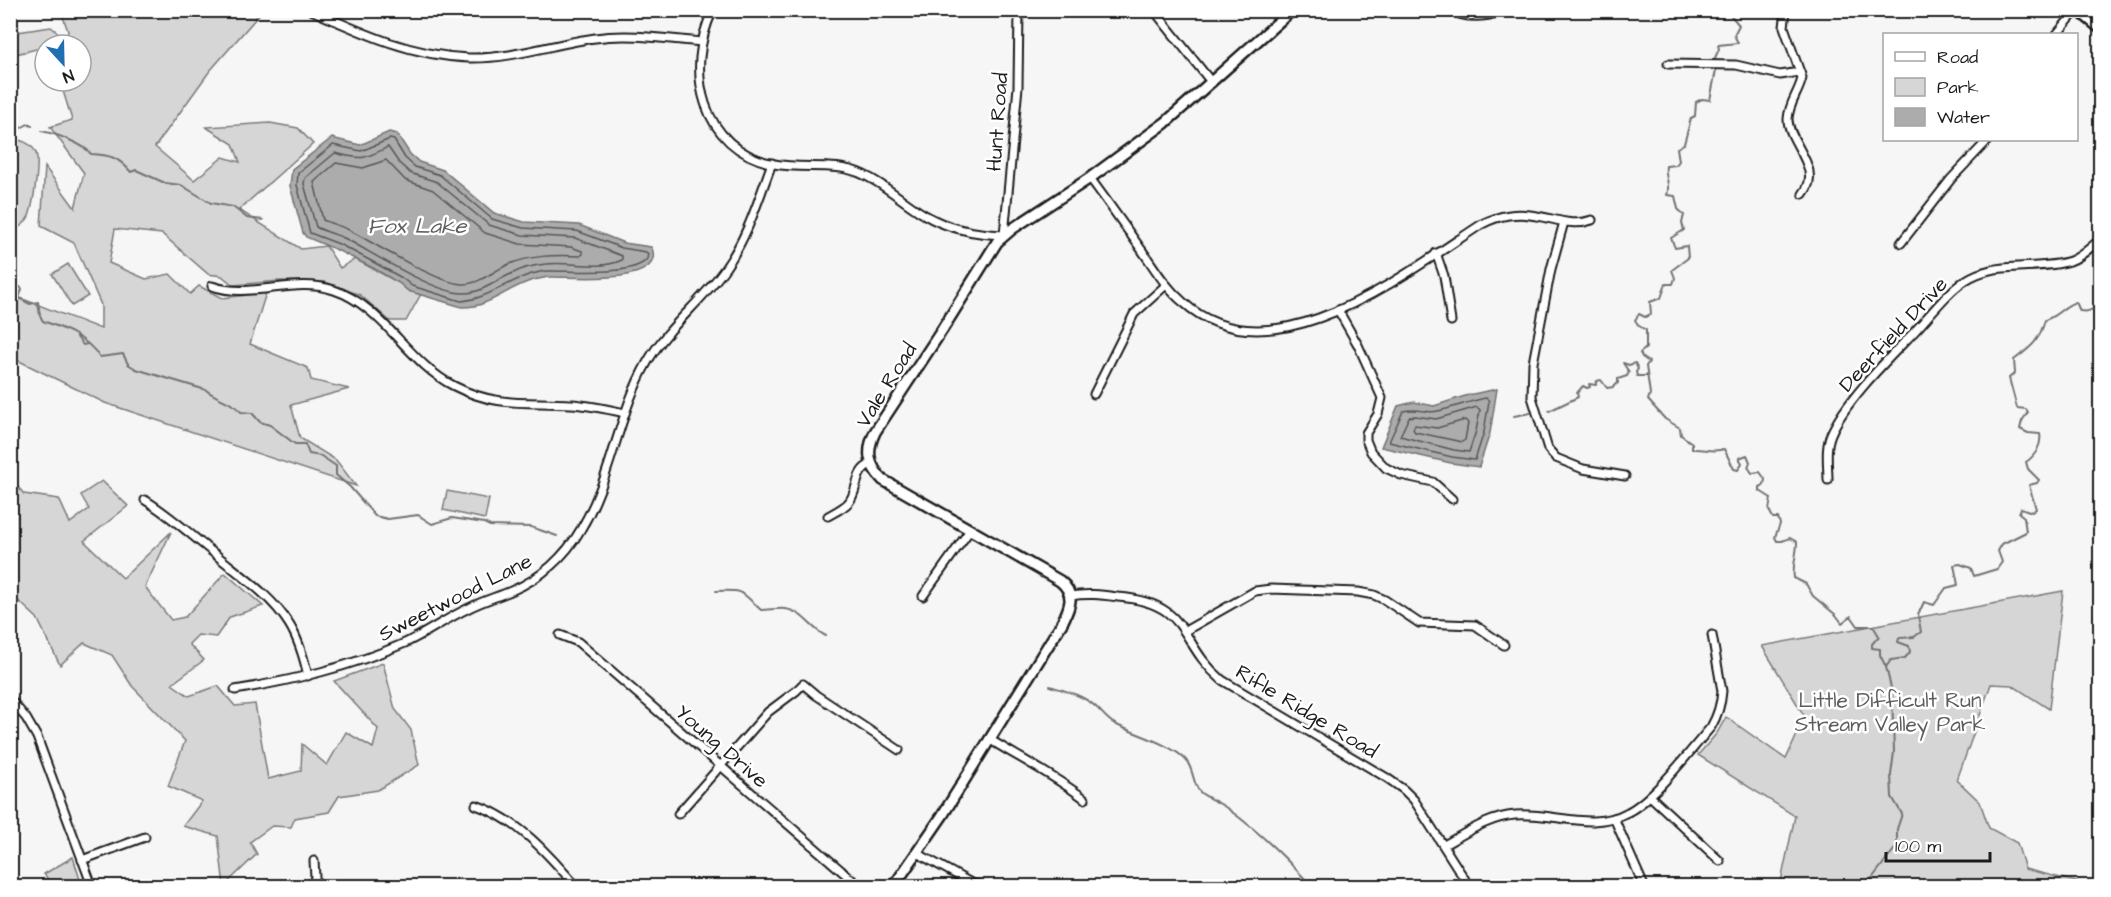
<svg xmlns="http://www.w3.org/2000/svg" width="2111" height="897" viewBox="0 0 2111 897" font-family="'Architects Daughter',sans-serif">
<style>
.green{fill:#d6d6d6;stroke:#797979;stroke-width:1.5}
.water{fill:#acacac;stroke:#727272;stroke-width:1.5}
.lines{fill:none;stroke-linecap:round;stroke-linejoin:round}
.shore{stroke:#565656;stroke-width:1.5}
.stream{stroke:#727272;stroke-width:2}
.street-casing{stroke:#1c1c1c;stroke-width:11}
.secondary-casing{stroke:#1c1c1c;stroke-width:14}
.street{stroke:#fff;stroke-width:7}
.secondary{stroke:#fff;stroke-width:9}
.labels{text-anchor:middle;stroke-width:5;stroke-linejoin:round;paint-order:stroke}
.street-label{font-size:21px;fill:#1c1c1c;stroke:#fff}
.park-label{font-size:21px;fill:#5d5d5d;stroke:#fff}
.water-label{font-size:22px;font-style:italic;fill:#5d5d5d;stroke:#fff}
</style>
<rect width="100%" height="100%" fill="#f6f6f6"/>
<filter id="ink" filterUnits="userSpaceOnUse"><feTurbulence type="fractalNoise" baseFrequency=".0167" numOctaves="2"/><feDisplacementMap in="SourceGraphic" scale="12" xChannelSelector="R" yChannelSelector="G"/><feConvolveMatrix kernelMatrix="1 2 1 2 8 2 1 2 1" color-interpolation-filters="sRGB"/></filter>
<g filter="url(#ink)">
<g class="green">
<polygon points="263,10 209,72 155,147 194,180 223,157 240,162 233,144 206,127 270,123 298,128 313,144 239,210 301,249 326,246 340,268 355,259 399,283 409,291 421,294 406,321 390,321 360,295 325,282 280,281 233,285 222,276 208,274 162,234 115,229 109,263 146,279 170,274 190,294 199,286 222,298 266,293 250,344 308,368 311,380 349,389 291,405 300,438 336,460 356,486 105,403 11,357 10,294 101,329 101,305 74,243 41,226 45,167 75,208 84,173 50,127 72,120 60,81 81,81 81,45 65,45 68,31 61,11"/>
<polygon points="51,27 60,34 53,45 45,45 45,47 12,55 11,58 11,33"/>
<path d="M10 138C20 140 30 142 35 151 41 161 33 205 29 216 25 225 18 228 11 231Z"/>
<polygon points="68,264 88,296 72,306 52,274"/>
<polygon points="11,479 24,494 59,499 70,523 89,509 81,495 102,481 128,506 84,541 123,578 171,532 145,587 171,620 185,617 225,573 263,606 230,617 216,637 198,635 189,644 204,660 172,684 189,696 218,686 235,706 255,704 268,779 301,771 302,744 327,765 346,732 373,748 378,729 334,681 383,663 395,709 411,730 419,765 378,790 339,796 329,812 295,818 291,827 272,826 250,842 257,854 224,886 218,836 183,826 202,801 168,786 185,741 132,686 112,655 84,643 60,665 37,618 11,594"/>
<polygon points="447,491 489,499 485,519 443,510"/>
<polygon points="2063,591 2049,709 2012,685 1991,684 1957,780 1980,802 1989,828 2017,843 2025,869 2077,882 2076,886 1780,886 1795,816 1698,755 1717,733 1726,717 1786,759 1805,717 1762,646"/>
<polygon points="73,857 82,886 53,886 44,874"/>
</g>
<g class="water">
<path d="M389 132 397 134 410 154 419 162 443 170 494 213 524 222 579 225 624 243 651 247C654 251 654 254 653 259 645 285 569 276 548 277 544 278 539 279 534 280 514 285 502 297 484 303 478 306 469 307 462 307L408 291 399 283 373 268 337 250 306 237 303 233 290 186 292 169 332 138 360 145Z"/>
<polygon points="1497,389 1490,433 1479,467 1451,463 1381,447 1398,406 1414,402 1434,406 1468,395"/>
</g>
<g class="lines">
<g class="shore">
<path d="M390 139 394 140 405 158 415 167 440 175 492 219 523 228 577 231 622 248 646 252 648 254 647 259C633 277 569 270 548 271 516 273 492 299 461 301L412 286 402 278 375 263 339 244 310 233 297 185 298 173 333 145 361 151Z"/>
<path d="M388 147 399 163 410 173 437 182 489 225 522 235 575 238 622 256V260C599 271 571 261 546 264 534 265 521 269 511 274 496 280 482 293 465 293 437 295 373 253 346 239 336 234 325 232 316 227L304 184 305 178 335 153C363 160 362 160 388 147Z"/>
<path d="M386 160 405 180 433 190 485 233 520 244 571 247 582 251 583 254 580 256C554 255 531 255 507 265 494 271 480 283 465 284 441 286 374 243 349 230 341 226 332 224 323 220L314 182 336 163 363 168Z"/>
<path d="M1486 398 1489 401 1484 432 1475 460 1452 457 1389 442 1403 411C1418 407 1426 414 1438 411 1454 408 1469 401 1486 398Z"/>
<polygon points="1477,407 1480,410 1476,431 1469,452 1454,450 1400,436 1409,417 1415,416 1436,419"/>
<polygon points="1465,420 1468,423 1465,440 1462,442 1415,432 1413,429 1415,425 1437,428"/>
</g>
<g class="stream">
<polyline points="1714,60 1719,49 1718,45 1738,43 1734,35 1739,25 1728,12 1729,10"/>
<path d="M1716 70 1710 100 1702 99 1696 102 1695 116 1691 118 1684 144 1677 148 1679 161 1676 165 1666 166C1664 178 1671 182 1667 195L1675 196 1678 209 1684 215 1682 223 1684 230 1671 238 1675 248 1687 246 1688 258 1672 270 1675 278 1673 284H1666L1661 298 1650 302 1651 314 1645 317 1639 314 1635 320 1639 326 1646 330V348L1640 353 1642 357 1649 362 1646 366 1650 394 1648 400 1665 419 1680 428 1681 435 1692 443V449C1703 448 1713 453 1724 449L1734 469 1738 470 1742 463 1739 458 1747 455 1750 462 1748 467 1752 473 1760 472 1765 479 1764 485 1760 487V491L1771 498 1769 510 1773 518H1778L1780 524 1775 537 1777 541H1782L1790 538 1797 542C1797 555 1792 565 1794 578L1806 584 1813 596 1836 615 1842 623 1851 616 1858 626H1873L1879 636 1872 644V648L1880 649V655L1886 667"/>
<polyline points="10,124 21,128 28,124 32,126"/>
<path d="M41 131C54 133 84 144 91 154 110 155 118 157 131 172L136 170 165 183 181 185 211 203 233 207 247 218 263 220"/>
<path d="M10 290 20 287 22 289 19 298 30 304 38 302 40 316 43 321C68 330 84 336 100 357L123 354 128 364 136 369 206 390C217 399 234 402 241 412L252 413 260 422 270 425 295 444H305L309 454 321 456 336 466V475L350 487 375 516 388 519 418 515 432 524 452 518 484 523 490 526 531 527 557 536"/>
<polyline points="76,336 83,345 87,344"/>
<polyline points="1549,411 1578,397 1577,393 1583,386 1587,388 1590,387 1589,384 1596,385 1597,381 1601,380 1607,388 1613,387 1618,383 1618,379 1627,376 1629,372 1623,363 1629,365 1635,363 1638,369 1636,372 1637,376 1647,376"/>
<polyline points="1514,416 1530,413"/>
<path d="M716 591C746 590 740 591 761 610 769 610 778 608 785 609 803 611 811 629 826 636"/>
<path d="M1050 686C1066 691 1082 695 1095 706 1102 712 1107 720 1115 724 1134 734 1171 744 1185 759 1194 768 1192 783 1200 792 1208 799 1219 802 1228 809 1257 830 1281 853 1305 879L1310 886"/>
<path d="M1866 886 1897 846V829L1902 814 1892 797 1891 775 1894 752 1892 692 1886 667 1891 660 1905 658 1910 652 1909 646 1898 642 1899 638 1914 637 1921 632 1918 615 1924 602 1934 605 1946 588 1958 585 1954 565 1960 564 1971 568 1974 576 1997 569 2002 562 1998 551 2002 544 2026 532 2024 517 2019 513 2021 508 2032 512 2036 509 2029 485 2037 483 2039 480 2028 469 2026 462C2035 456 2042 445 2040 434L2028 433 2020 429 2022 421 2028 412 2026 409 2017 408 2009 378 2015 373 2014 360C2031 347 2039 342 2045 320 2058 316 2064 305 2076 302L2080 311C2091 313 2095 308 2100 300"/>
</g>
<defs>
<g id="street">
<path d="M311 10C362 33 412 56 469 58 513 59 552 44 595 38 630 33 666 39 701 42"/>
<path d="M713 10C684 70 701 149 774 164 805 170 835 161 864 175 886 185 904 203 925 215 948 229 978 234 1004 235L1018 87 1019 10"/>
<path d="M1451 10C1470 22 1493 14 1514 10"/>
<path d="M1786 10 1784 27 1802 78C1799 93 1789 102 1788 119 1788 143 1824 169 1803 194"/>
<polyline points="1157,14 1212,83"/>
<polyline points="2057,34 2077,10"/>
<polyline points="1668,64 1736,65 1780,75 1800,72"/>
<path d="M1090 178C1107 201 1124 225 1141 249 1154 267 1165 287 1183 302 1270 381 1406 273 1482 224 1500 215 1516 212 1537 216 1556 219 1573 227 1592 220"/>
<polyline points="1564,222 1551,269 1533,363 1532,397 1548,449 1556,458 1583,469 1625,476"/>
<polyline points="1901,243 1951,179 1988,140"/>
<polyline points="1436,253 1444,276 1451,321"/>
<path d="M212 286C251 300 294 276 334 290 383 306 407 362 454 386 497 408 527 401 571 404 589 405 607 409 625 413"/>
<polyline points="1338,310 1358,345 1382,398 1378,414 1366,433 1366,440 1371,452 1386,468 1401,475 1433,482 1452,499"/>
<polyline points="1094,394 1134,314 1166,285"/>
<path d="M1828 480C1828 465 1825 448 1831 434 1845 401 1890 357 1915 331 1931 314 1950 288 1971 277 2001 261 2039 271 2070 261 2082 257 2091 246 2100 240"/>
<path d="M145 500C170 515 192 536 215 554 240 575 271 595 289 624 299 640 304 658 308 676"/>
<path d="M828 516C835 512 844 508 849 502 859 489 854 471 871 464"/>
<polyline points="923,596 970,530"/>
<path d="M1071 596C1087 593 1102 595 1118 597 1192 603 1177 642 1222 680L1387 778 1404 790 1414 800 1469 886"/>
<polyline points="1185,631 1255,591 1271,589 1358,592 1374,595 1385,600 1419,623 1475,625 1504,645"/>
<polyline points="560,635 578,642 859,886"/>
<path d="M235 690C294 680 350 667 405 643 427 633 447 618 469 608 482 601 497 597 511 591 540 579 565 557 581 529 613 476 617 415 648 361 669 325 703 301 726 267 748 236 759 198 772 163"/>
<polyline points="10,699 26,718 37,737 92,886"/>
<path d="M989 739C1021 759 1055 776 1085 799"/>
<polyline points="1650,796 1720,861"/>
<path d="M476 805C519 820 548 854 576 886"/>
<polyline points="678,814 768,712 796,691 803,684 816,695 899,750"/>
<polyline points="1614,818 1644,886"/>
<path d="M1444 845C1466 833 1489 817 1515 815 1554 812 1592 832 1628 812 1655 798 1690 751 1711 727 1718 715 1721 705 1722 691L1712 635"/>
<polyline points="917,853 973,884 983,886"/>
<polyline points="82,860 145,837"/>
<polyline points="312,886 315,877 314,861"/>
</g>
<g id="secondary">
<polyline points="2078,10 2100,28"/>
<path d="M894 886 942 816 1062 623C1070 607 1076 594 1060 581L883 480C868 465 866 451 875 432L942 330 997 242 1012 229 1090 178 1165 123 1292 10"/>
</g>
</defs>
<use href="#street" class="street-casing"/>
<use href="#secondary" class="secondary-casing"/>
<use href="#street" class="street"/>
<use href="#secondary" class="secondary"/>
</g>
</g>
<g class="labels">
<g class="street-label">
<text transform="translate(997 122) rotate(-86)" y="7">Hunt Road</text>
<text transform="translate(1893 334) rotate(-47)" y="7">Deerfield Drive</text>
<text transform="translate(886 385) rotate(-58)" y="7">Vale Road</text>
<text transform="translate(455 597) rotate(-27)" y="7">Sweetwood Lane</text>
<text transform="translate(1307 711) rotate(31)" y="7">Rifle Ridge Road</text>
<text transform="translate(722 746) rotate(41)" y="7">Young Drive</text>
</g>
<g class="park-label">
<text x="1890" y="707">Little Difficult Run<tspan x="1890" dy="24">Stream Valley Park</tspan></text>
</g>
<g class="water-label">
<text x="417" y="233">Fox Lake</text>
</g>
</g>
<rect width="2111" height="897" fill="none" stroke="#fff" stroke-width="36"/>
<rect x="18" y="18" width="2075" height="861" fill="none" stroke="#1c1c1c" stroke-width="2" filter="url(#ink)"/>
<rect x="1883" y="33" width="195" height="108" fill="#ffffff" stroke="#a4a4a4" stroke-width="1.5"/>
<rect x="1895" y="52" width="30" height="9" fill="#ffffff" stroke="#a4a4a4" stroke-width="1.5"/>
<text x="1937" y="63" font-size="18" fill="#1c1c1c">Road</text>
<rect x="1895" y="78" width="30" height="18" fill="#d6d6d6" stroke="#a4a4a4" stroke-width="1.5"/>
<text x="1937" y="93" font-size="18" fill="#1c1c1c">Park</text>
<rect x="1895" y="108" width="30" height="18" fill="#acacac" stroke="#a4a4a4" stroke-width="1.5"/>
<text x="1937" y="123" font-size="18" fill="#1c1c1c">Water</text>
<g transform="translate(63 63) rotate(158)"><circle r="28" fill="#ffffff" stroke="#a4a4a4" stroke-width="1.5"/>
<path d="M0-4.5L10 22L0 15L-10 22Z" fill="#1f6fb2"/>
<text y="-9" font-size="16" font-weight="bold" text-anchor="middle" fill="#1c1c1c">N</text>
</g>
<path d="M1886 852v9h104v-9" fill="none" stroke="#1c1c1c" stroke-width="3"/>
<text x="1895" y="852" font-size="18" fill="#1c1c1c" stroke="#ffffff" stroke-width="4.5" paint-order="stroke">100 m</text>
</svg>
